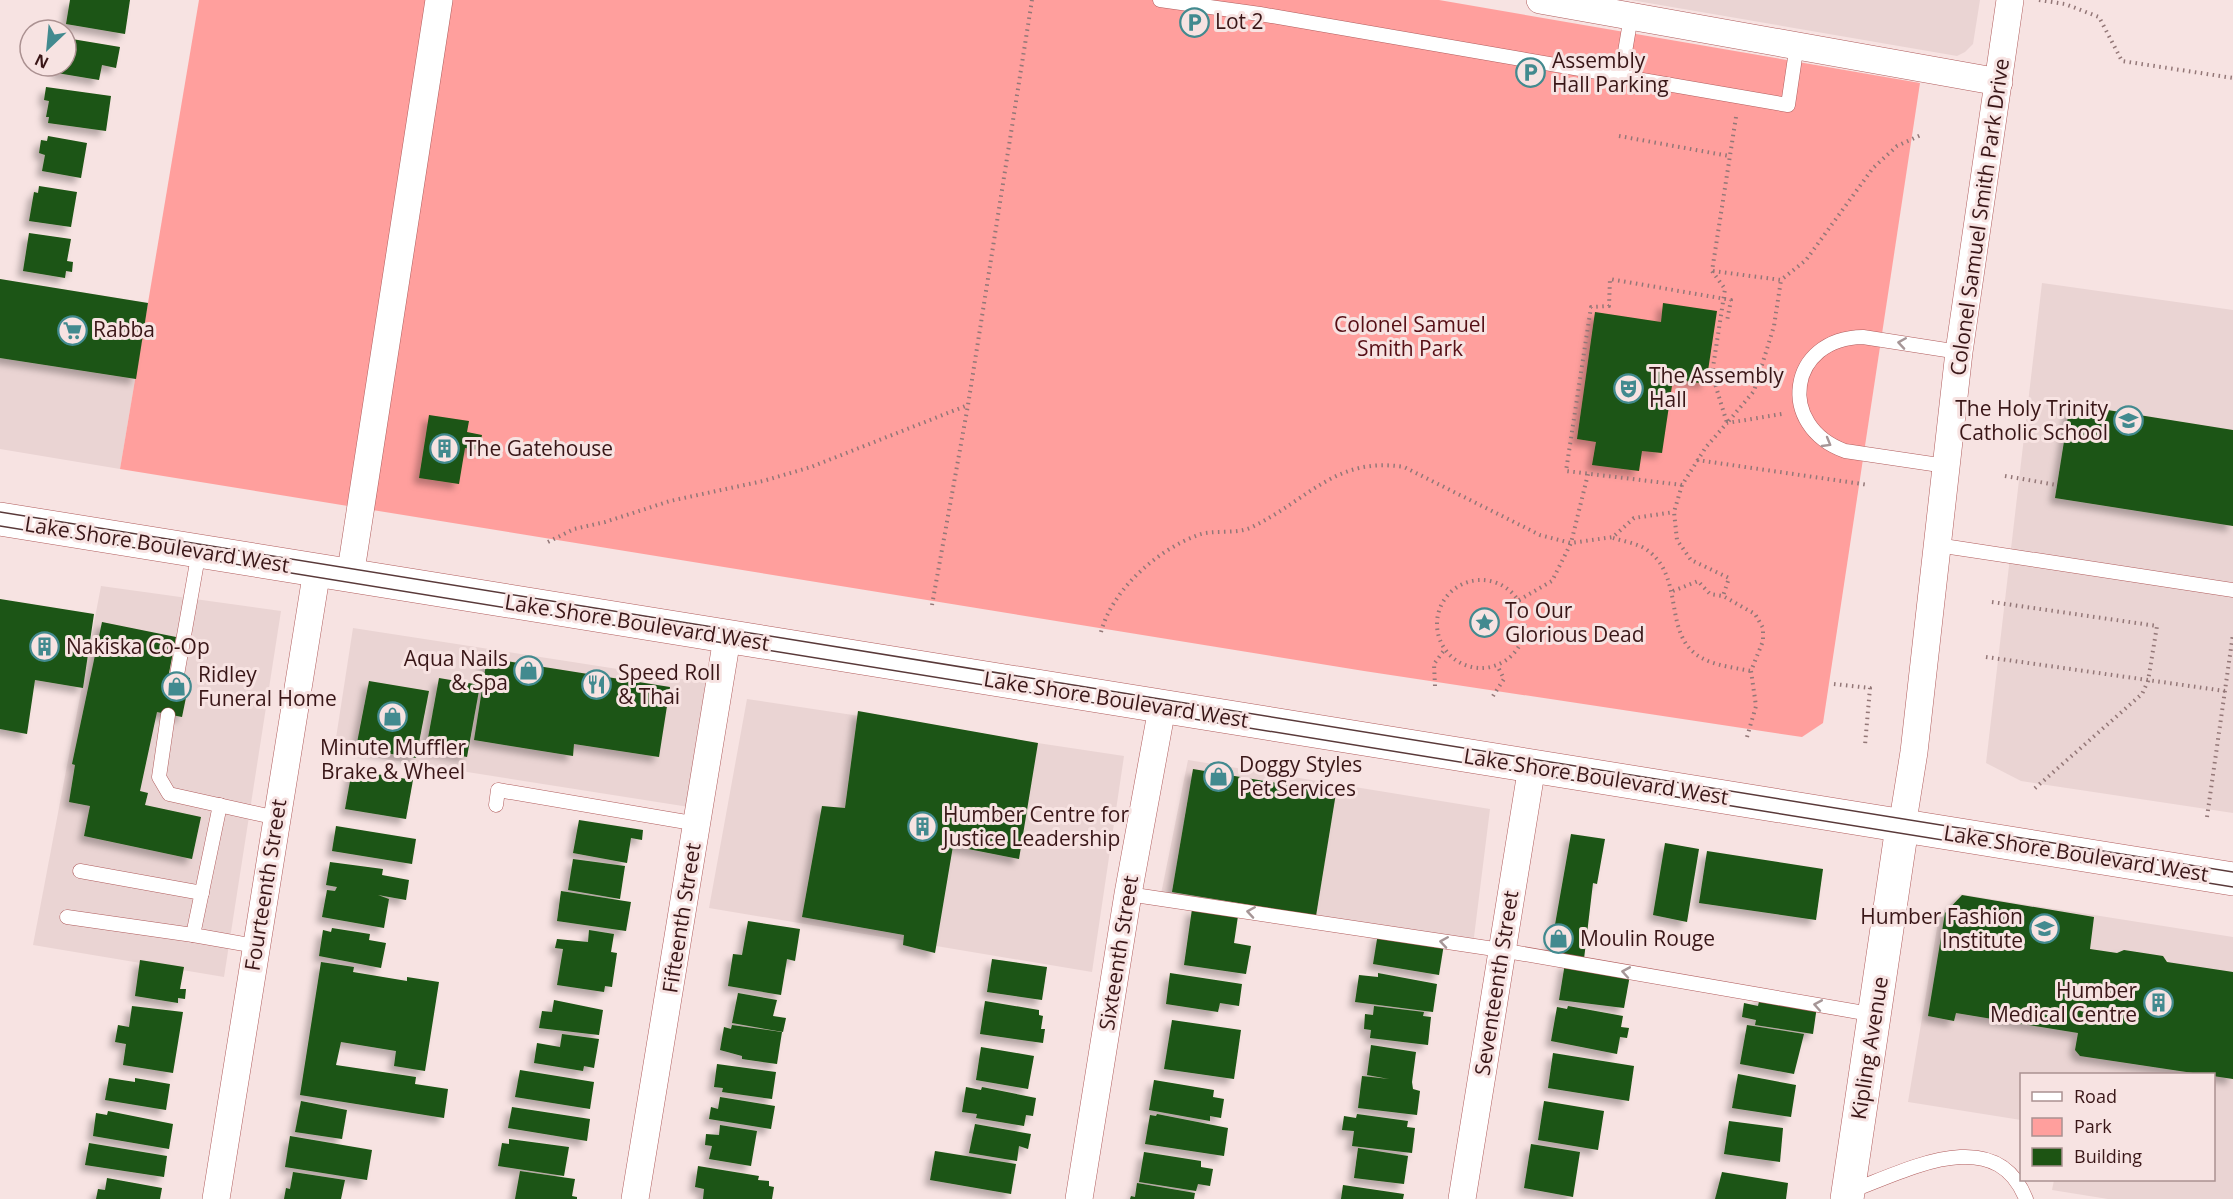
<svg xmlns="http://www.w3.org/2000/svg" width="2233" height="1199" viewBox="0 0 2233 1199" font-family="'Open Sans',sans-serif">
<style>
.built{fill:#ead4d3}
.green{fill:#ff9f9d}
.building{fill:#1d5413;filter:url(#shadow)}
.lines{fill:none;stroke-linecap:round;stroke-linejoin:round}
.lane-casing{stroke:#b05c5c;stroke-width:15}
.street-casing{stroke:#b05c5c;stroke-width:28}
.secondary-casing{stroke:#b05c5c;stroke-width:34}
.primary-casing{stroke:#b05c5c;stroke-width:34}
.path{stroke:#937777;stroke-width:4;stroke-dasharray:1.5 4.5;stroke-linecap:butt}
.lane{stroke:#fff;stroke-width:14}
.street{stroke:#fff;stroke-width:27}
.secondary{stroke:#fff;stroke-width:33}
.primary{stroke:#fff;stroke-width:33}
.tram{stroke:#593939;stroke-width:1.5}
.oneway{stroke:#a69697}
.labels{text-anchor:middle;stroke-width:6;stroke-linejoin:round;paint-order:stroke}
.poi-label{font-size:21px;fill:#391617;stroke:#f7e3e2;text-anchor:start}
.street-label{font-size:21px;fill:#391617;stroke:#f7e3e2}
.park-label{font-size:21px;fill:#560f16;stroke:#f7e3e2}
</style>
<defs>
<filter id="shadow"><feDropShadow dx="-5.5" dy="5.5" stdDeviation="3" flood-color="#0004"/></filter>
</defs>
<rect width="100%" height="100%" fill="#f7e3e2"/>
<g class="built">
<polygon points="1631,0 1980,0 1973,44 1965,52 1957,56"/>
<polygon points="0,279 148,303 120,469 0,449"/>
<polygon points="2042,283 2233,310 2233,813 2021,781 1986,763"/>
<polygon points="101,586 281,611 224,977 33,945"/>
<polygon points="353,628 708,683 689,807 334,751"/>
<polygon points="747,699 1124,756 1092,972 709,908"/>
<polygon points="1188,760 1490,809 1473,945 1160,899"/>
<polygon points="1960,894 2233,937 2233,1199 2108,1199 2052,1190 2054,1180 2214,1180 2214,1074 2022,1074 2021,1120 1908,1102 1939,916"/>
</g>
<polygon class="green" points="199,0 1439,0 1920,83 1823,723 1802,737 1364,671 120,469"/>
<g class="building">
<polygon points="70,0 130,0 125,34 66,24"/>
<polygon points="66,38 120,47 116,68 102,65 99,80 57,73 58,66 66,66"/>
<polygon points="46,87 111,96 106,131 48,123 49,117 46,117 49,101 44,100"/>
<polygon points="48,136 87,143 81,178 42,171 45,155 39,153 41,140 47,141"/>
<polygon points="39,186 77,192 71,227 29,221 34,192 38,193"/>
<polygon points="29,233 71,239 67,261 73,262 72,272 66,271 65,278 23,271"/>
<polygon points="0,279 148,303 136,379 0,358"/>
<polygon points="1663,303 1717,311 1706,384 1673,379 1662,453 1642,451 1639,471 1592,465 1596,442 1577,439 1595,312 1661,322"/>
<polygon points="2070,404 2233,430 2233,526 2055,498"/>
<polygon points="429,415 469,421 467,432 482,435 479,450 465,448 459,484 419,478"/>
<polygon points="0,599 94,614 83,688 35,680 27,734 0,729"/>
<polygon points="102,622 176,637 169,673 190,678 182,717 157,712 140,791 148,793 145,805 201,817 192,859 84,836 90,806 69,802 75,765 72,764"/>
<polygon points="487,658 670,687 659,757 574,744 573,756 474,740"/>
<polygon points="439,678 480,685 467,757 426,749"/>
<polygon points="369,681 429,691 416,758 356,748"/>
<polygon points="858,711 1038,743 1019,859 953,846 935,953 903,945 904,935 802,917 822,806 845,808"/>
<polygon points="1193,769 1336,793 1316,916 1172,892"/>
<polygon points="352,770 413,780 406,819 345,809"/>
<polygon points="579,820 643,830 642,840 631,838 627,863 573,853"/>
<polygon points="336,826 416,839 412,864 332,851"/>
<polygon points="1571,834 1605,839 1597,884 1593,883 1584,959 1550,953"/>
<polygon points="1665,843 1699,849 1687,922 1653,915"/>
<polygon points="1707,851 1823,869 1816,920 1699,903"/>
<polygon points="573,859 625,866 620,899 568,890"/>
<polygon points="330,862 383,869 382,875 409,880 406,900 378,895 389,899 384,928 322,917 327,890 335,891 337,887 326,885"/>
<polygon points="561,891 631,902 626,931 557,921"/>
<polygon points="1962,895 2094,917 2090,949 2117,953 2124,950 2163,956 2167,962 2233,972 2233,1079 2080,1056 2075,1050 2078,1033 1956,1013 1954,1021 1928,1016 1945,913"/>
<polygon points="1192,909 1238,916 1234,943 1251,946 1246,974 1184,965"/>
<polygon points="748,921 800,929 795,961 787,959 781,995 728,986 733,954 742,955"/>
<polygon points="332,928 370,934 369,940 386,943 381,968 319,956 323,930 331,932"/>
<polygon points="589,930 614,934 611,952 617,953 612,987 605,986 604,992 557,985 563,949 555,948 557,939 588,942"/>
<polygon points="1378,933 1444,944 1439,975 1373,964"/>
<polygon points="992,959 1047,967 1042,1000 987,992"/>
<polygon points="140,960 184,967 180,989 186,989 185,999 178,998 178,1003 135,996"/>
<polygon points="321,962 354,967 353,972 407,981 407,977 439,982 425,1071 394,1066 396,1051 341,1042 336,1065 416,1077 415,1084 448,1089 444,1118 300,1095"/>
<polygon points="1565,963 1630,975 1624,1008 1559,1000"/>
<polygon points="1170,973 1242,984 1239,1006 1220,1003 1218,1012 1166,1004"/>
<polygon points="1378,973 1437,984 1433,1012 1355,1002 1359,975 1378,977"/>
<polygon points="738,993 777,1000 773,1016 786,1018 783,1032 732,1023"/>
<polygon points="1760,997 1817,1006 1813,1034 1755,1025 1756,1020 1742,1017 1744,1003 1758,1006"/>
<polygon points="554,1000 603,1010 599,1035 539,1028 542,1011 552,1012"/>
<polygon points="985,1001 1039,1010 1039,1015 1043,1016 1041,1029 1045,1029 1043,1043 980,1034"/>
<polygon points="132,1006 183,1012 173,1073 123,1065 126,1044 115,1042 118,1025 129,1027"/>
<polygon points="1374,1006 1424,1012 1423,1016 1431,1017 1428,1045 1370,1038 1371,1030 1364,1029 1365,1014 1373,1015"/>
<polygon points="1568,1006 1623,1016 1621,1027 1629,1028 1627,1038 1620,1037 1617,1054 1551,1041 1557,1007 1567,1009"/>
<polygon points="1172,1020 1241,1030 1234,1079 1164,1069"/>
<polygon points="732,1025 782,1032 777,1064 742,1059 742,1056 720,1050 724,1027 731,1029"/>
<polygon points="1747,1025 1804,1034 1794,1074 1740,1064"/>
<polygon points="562,1034 599,1039 594,1068 584,1066 583,1071 534,1063 537,1043 560,1047"/>
<polygon points="1371,1045 1416,1052 1412,1082 1413,1089 1420,1091 1417,1115 1358,1108 1362,1076 1389,1079 1367,1075"/>
<polygon points="981,1047 1034,1056 1028,1089 976,1080"/>
<polygon points="1553,1053 1634,1066 1629,1101 1548,1088"/>
<polygon points="717,1064 776,1072 772,1099 722,1092 723,1088 714,1087"/>
<polygon points="520,1070 594,1082 590,1109 515,1097"/>
<polygon points="1738,1074 1796,1085 1791,1117 1732,1108"/>
<polygon points="109,1078 135,1082 135,1078 170,1084 166,1110 105,1100"/>
<polygon points="1154,1080 1214,1090 1213,1097 1224,1099 1221,1118 1210,1116 1210,1121 1149,1110"/>
<polygon points="966,1087 981,1090 982,1087 1036,1098 1033,1116 1026,1115 1024,1126 976,1118 977,1114 962,1112"/>
<polygon points="720,1097 775,1106 771,1129 709,1119 711,1107 718,1109"/>
<polygon points="301,1101 347,1110 342,1139 295,1132"/>
<polygon points="1544,1101 1604,1111 1598,1150 1538,1140"/>
<polygon points="512,1107 590,1119 587,1141 508,1128"/>
<polygon points="108,1111 173,1124 169,1149 93,1136 96,1113 107,1115"/>
<polygon points="1157,1114 1228,1128 1224,1156 1145,1144 1150,1115 1156,1116"/>
<polygon points="1357,1114 1408,1121 1407,1127 1415,1128 1412,1153 1352,1146 1354,1131 1342,1130 1344,1116 1356,1118"/>
<polygon points="1729,1121 1783,1128 1780,1162 1724,1154"/>
<polygon points="975,1124 1031,1134 1028,1149 1019,1146 1017,1161 969,1153"/>
<polygon points="720,1125 757,1131 751,1166 709,1159 712,1146 705,1145 706,1134 719,1135"/>
<polygon points="290,1136 372,1150 367,1180 285,1167"/>
<polygon points="509,1139 569,1147 564,1176 498,1166 502,1143 509,1144"/>
<polygon points="89,1143 167,1156 164,1177 85,1165"/>
<polygon points="1531,1144 1580,1152 1573,1197 1524,1188"/>
<polygon points="1358,1148 1408,1156 1404,1184 1354,1178"/>
<polygon points="935,1151 1016,1164 1011,1194 930,1180"/>
<polygon points="1144,1152 1201,1161 1201,1167 1213,1169 1210,1186 1198,1184 1196,1191 1139,1182"/>
<polygon points="698,1166 759,1176 758,1180 769,1181 769,1186 774,1187 772,1199 703,1199 704,1189 695,1187"/>
<polygon points="520,1171 575,1179 572,1196 577,1197 577,1199 515,1199"/>
<polygon points="293,1172 345,1180 341,1199 284,1199 286,1188 290,1189"/>
<polygon points="1722,1172 1788,1183 1786,1199 1715,1199"/>
<polygon points="107,1178 162,1188 160,1199 96,1199 98,1189 105,1190"/>
<polygon points="1137,1183 1195,1193 1194,1199 1130,1199 1131,1196 1135,1197"/>
<polygon points="1343,1185 1404,1194 1403,1199 1341,1199"/>
</g>
<g class="lines">
<defs>
<g id="lane">
<polyline points="1160,0 1260,14 1788,105 1797,44"/>
<polyline points="1621,76 1631,16"/>
<path d="M1946 466 1845 451C1776 426 1788 338 1863 337L1959 352"/>
<polyline points="1937,545 2233,590"/>
<polyline points="177,675 199,551"/>
<polyline points="168,715 159,777 169,794 277,818"/>
<polyline points="220,805 193,935 256,946"/>
<polyline points="496,805 498,790 698,824"/>
<polyline points="80,871 202,893"/>
<polyline points="1128,894 1501,950 1876,1015"/>
<polyline points="67,917 193,935"/>
<path d="M1848 1192C1902 1173 1995 1120 2026 1199"/>
</g>
<g id="street">
<polyline points="1540,0 1999,82"/>
<polyline points="350,577 439,0"/>
<polyline points="1902,827 1914,752 1959,352 2010,0"/>
<polyline points="216,1199 317,570"/>
<polyline points="635,1199 727,638"/>
<polyline points="1079,1199 1128,894 1162,708"/>
<polyline points="1462,1199 1532,766"/>
</g>
<polyline id="secondary" points="1847,1199 1902,827"/>
<polyline id="primary" points="0,519 2233,879"/>
</defs>
<use href="#lane" class="lane-casing"/>
<use href="#street" class="street-casing"/>
<use href="#secondary" class="secondary-casing"/>
<use href="#primary" class="primary-casing"/>
<g class="path">
<polyline points="2039,0 2065,4 2099,17 2122,61 2233,78"/>
<polyline points="1736,117 1712,271 1725,289 1712,374 1727,423 1754,391 1774,326 1781,280"/>
<polyline points="1619,136 1729,156"/>
<polyline points="1713,271 1781,280 1806,260 1873,168 1897,146 1923,134"/>
<polyline points="1697,460 1869,485"/>
<polyline points="2005,476 2057,485"/>
<polyline points="1682,485 1566,471 1591,307 1609,306 1610,279 1731,300 1727,321"/>
<path d="M1613 538C1623 541 1635 543 1644 548 1683 572 1665 623 1691 650 1706 665 1731 667 1751 671"/>
<polyline points="548,542 574,529 605,522 670,501 763,481 811,467 968,405"/>
<circle cx="1481" cy="624" r="44"/>
<polyline points="1673,591 1698,581 1710,594 1723,596"/>
<polyline points="1519,600 1552,581 1571,543 1588,474"/>
<polyline points="1992,602 2157,626 2148,681 2142,694 2033,790"/>
<polyline points="932,605 968,405 1032,0"/>
<path d="M1101 632C1112 590 1157 550 1198 535 1214 529 1236 535 1252 527 1308 500 1336 456 1404 467L1540 535 1571 543 1613 537 1634 518 1674 512"/>
<polyline points="1986,657 2225,691"/>
<polyline points="1834,684 1870,688 1865,745"/>
<polyline points="1435,686 1434,664 1445,649"/>
<polyline points="1493,696 1504,679 1497,665"/>
<polyline points="1747,737 1756,706 1751,671 1763,641 1763,628 1755,614 1723,596 1729,578 1691,560 1677,540 1674,512 1682,485 1706,447 1727,423 1782,414"/>
<polyline points="2207,817 2233,634"/>
</g>
<use href="#lane" class="lane"/>
<use href="#street" class="street"/>
<use href="#secondary" class="secondary"/>
<use href="#primary" class="primary"/>
<g class="tram">
<polyline points="0,512 2233,872"/>
<polyline points="0,526 2233,887"/>
</g>
</g>
<defs><path id="oneway-chevron" d="M-2-3.5L2.5 0L-2 3.5" fill="none" stroke-width="1.6" stroke-linecap="round" stroke-linejoin="round" transform="scale(1.5)"/></defs>
<g class="oneway">
<use href="#oneway-chevron" transform="translate(1902 343) rotate(-171)"/>
<use href="#oneway-chevron" transform="translate(1827 443) rotate(30)"/>
<use href="#oneway-chevron" transform="translate(1251 912) rotate(-171)"/>
<use href="#oneway-chevron" transform="translate(1444 942) rotate(-171)"/>
<use href="#oneway-chevron" transform="translate(1626 972) rotate(-170)"/>
<use href="#oneway-chevron" transform="translate(1818 1005) rotate(-170)"/>
</g>
<defs>
<symbol id="parking-ring" viewBox="-11 -11 22 22"><circle r="9.5" fill="#f7e3e2" stroke="#428a8f" stroke-width="1.5"/><path d="M-3.5-5.5H1a3.5 3.5 0 0 1 0 7H-1V5.5H-3.5ZM-1-3.4V-.6H.8a1.4 1.4 0 0 0 0-2.8Z" fill="#428a8f"/></symbol>
<symbol id="supermarket-ring" viewBox="-11 -11 22 22"><circle r="9.5" fill="#f7e3e2" stroke="#428a8f" stroke-width="1.5"/><path d="M-6-5.5h2.5l.6 2H6L4.5 2H-2.5L-4.4-4H-6ZM-1.5 3.2a1.3 1.3 0 1 0 .1 0ZM3 3.2a1.3 1.3 0 1 0 .1 0Z" fill="#428a8f"/></symbol>
<symbol id="theatre-ring" viewBox="-11 -11 22 22"><circle r="9.5" fill="#f7e3e2" stroke="#428a8f" stroke-width="1.5"/><path d="M-5-5.5Q0-4 5-5.5V0Q5 5 0 6Q-5 5-5 0ZM-3.3-2.5H-1v1.5H-3.3ZM1-2.5H3.3v1.5H1ZM-2.8 1Q0 5.5 2.8 1Z" fill="#428a8f"/></symbol>
<symbol id="school-ring" viewBox="-11 -11 22 22"><circle r="9.5" fill="#f7e3e2" stroke="#428a8f" stroke-width="1.5"/><path d="M0-5L7-2L0 1L-7-2ZM-4 1L0 2.5L4 1V4Q0 6-4 4Z" fill="#428a8f"/></symbol>
<symbol id="building-ring" viewBox="-11 -11 22 22"><circle r="9.5" fill="#f7e3e2" stroke="#428a8f" stroke-width="1.5"/><path d="M-4-6H4V6H1V3H-1V6H-4ZM-2.5-4.3h1.7v1.8h-1.7ZM.8-4.3h1.7v1.8H.8ZM-2.5-1h1.7V.8h-1.7ZM.8-1h1.7V.8H.8Z" fill="#428a8f"/></symbol>
<symbol id="sight-ring" viewBox="-11 -11 22 22"><circle r="9.5" fill="#f7e3e2" stroke="#428a8f" stroke-width="1.5"/><path d="M0-6L1.8-2.2L6-1.7L2.9 1.2L3.7 5.4L0 3.3L-3.7 5.4L-2.9 1.2L-6-1.7L-1.8-2.2Z" fill="#428a8f"/></symbol>
<symbol id="shop-ring" viewBox="-11 -11 22 22"><circle r="9.5" fill="#f7e3e2" stroke="#428a8f" stroke-width="1.5"/><path d="M-5-2.5h2.3a2.7 3.5 0 0 1 5.4 0H5L5.5 6h-11ZM-1.5-2.5h3a1.5 2.3 0 0 0-3 0Z" fill="#428a8f"/></symbol>
<symbol id="restaurant-ring" viewBox="-11 -11 22 22"><circle r="9.5" fill="#f7e3e2" stroke="#428a8f" stroke-width="1.5"/><path d="M-5-6h1v4h1v-4h1v4h1v-4h1v5L-1.5 .5V6h-2V.5L-5-1ZM5-6V6H3V1.5H1.5Q1.5-4 5-6Z" fill="#428a8f"/></symbol>
<symbol id="university-ring" viewBox="-11 -11 22 22"><circle r="9.5" fill="#f7e3e2" stroke="#428a8f" stroke-width="1.5"/><path d="M0-5L7-2L0 1L-7-2ZM-4 1L0 2.5L4 1V4Q0 6-4 4Z" fill="#428a8f"/></symbol>
</defs>
<g fill-rule="evenodd">
<use href="#parking-ring" x="1178" y="6" width="33" height="33"/>
<use href="#parking-ring" x="1514" y="56" width="33" height="33"/>
<use href="#supermarket-ring" x="56" y="314" width="33" height="33"/>
<use href="#theatre-ring" x="1612" y="372" width="33" height="33"/>
<use href="#school-ring" x="2112" y="404" width="33" height="33"/>
<use href="#building-ring" x="428" y="432" width="33" height="33"/>
<use href="#sight-ring" x="1468" y="606" width="33" height="33"/>
<use href="#building-ring" x="28" y="630" width="33" height="33"/>
<use href="#shop-ring" x="512" y="654" width="33" height="33"/>
<use href="#restaurant-ring" x="580" y="668" width="33" height="33"/>
<use href="#shop-ring" x="160" y="670" width="33" height="33"/>
<use href="#shop-ring" x="376" y="700" width="33" height="33"/>
<use href="#shop-ring" x="1202" y="760" width="33" height="33"/>
<use href="#building-ring" x="906" y="810" width="33" height="33"/>
<use href="#university-ring" x="2028" y="912" width="33" height="33"/>
<use href="#shop-ring" x="1542" y="922" width="33" height="33"/>
<use href="#building-ring" x="2142" y="986" width="33" height="33"/>
</g>
<g class="labels">
<g class="poi-label">
<text x="1215" y="29">Lot 2</text>
<text x="1552" y="68">Assembly<tspan x="1552" dy="24">Hall Parking</tspan></text>
<text x="93" y="337">Rabba</text>
<text x="1649" y="383">The Assembly<tspan x="1649" dy="24">Hall</tspan></text>
<text x="2108" y="416" text-anchor="end">The Holy Trinity<tspan x="2108" dy="24">Catholic School</tspan></text>
<text x="465" y="456">The Gatehouse</text>
<text x="1505" y="618">To Our<tspan x="1505" dy="24">Glorious Dead</tspan></text>
<text x="66" y="654">Nakiska Co-Op</text>
<text x="508" y="666" text-anchor="end">Aqua Nails<tspan x="508" dy="24">&amp; Spa</tspan></text>
<text x="618" y="680">Speed Roll<tspan x="618" dy="24">&amp; Thai</tspan></text>
<text x="198" y="682">Ridley<tspan x="198" dy="24">Funeral Home</tspan></text>
<text x="393" y="755" text-anchor="middle">Minute Muffler<tspan x="393" dy="24">Brake &amp; Wheel</tspan></text>
<text x="1239" y="772">Doggy Styles<tspan x="1239" dy="24">Pet Services</tspan></text>
<text x="943" y="822">Humber Centre for<tspan x="943" dy="24">Justice Leadership</tspan></text>
<text x="2023" y="924" text-anchor="end">Humber Fashion<tspan x="2023" dy="24">Institute</tspan></text>
<text x="1580" y="946">Moulin Rouge</text>
<text x="2137" y="998" text-anchor="end">Humber<tspan x="2137" dy="24">Medical Centre</tspan></text>
</g>
<g class="street-label">
<text transform="translate(1980 217) rotate(-82)" y="7">Colonel Samuel Smith Park Drive</text>
<text transform="translate(157 545) rotate(9)" y="7">Lake Shore Boulevard West</text>
<text transform="translate(637 623) rotate(9)" y="7">Lake Shore Boulevard West</text>
<text transform="translate(1116 700) rotate(9)" y="7">Lake Shore Boulevard West</text>
<text transform="translate(1596 777) rotate(9)" y="7">Lake Shore Boulevard West</text>
<text transform="translate(2076 854) rotate(9)" y="7">Lake Shore Boulevard West</text>
<text transform="translate(266 885) rotate(-81)" y="7">Fourteenth Street</text>
<text transform="translate(682 918) rotate(-81)" y="7">Fifteenth Street</text>
<text transform="translate(1119 953) rotate(-81)" y="7">Sixteenth Street</text>
<text transform="translate(1497 983) rotate(-81)" y="7">Seventeenth Street</text>
<text transform="translate(1870 1048) rotate(-81)" y="7">Kipling Avenue</text>
</g>
<g class="park-label">
<text x="1410" y="332">Colonel Samuel<tspan x="1410" dy="24">Smith Park</tspan></text>
</g>
</g>
<rect x="2020" y="1073" width="195" height="108" fill="#f7e3e2" stroke="#ab9191" stroke-width="1.5"/>
<rect x="2032" y="1092" width="30" height="9" fill="#ffffff" stroke="#ab9191" stroke-width="1.5"/>
<text x="2074" y="1103" font-size="18" fill="#391617">Road</text>
<rect x="2032" y="1118" width="30" height="18" fill="#ff9f9d" stroke="#ab9191" stroke-width="1.5"/>
<text x="2074" y="1133" font-size="18" fill="#391617">Park</text>
<rect x="2032" y="1148" width="30" height="18" fill="#1d5413" stroke="#ab9191" stroke-width="1.5"/>
<text x="2074" y="1163" font-size="18" fill="#391617">Building</text>
<g transform="translate(48 48) rotate(206)"><circle r="28" fill="#f7e3e2" stroke="#ab9191" stroke-width="1.5"/>
<path d="M0-4.5L10 22L0 15L-10 22Z" fill="#428a8f"/>
<text y="-9" font-size="16" font-weight="bold" text-anchor="middle" fill="#391617">N</text>
</g>
</svg>
